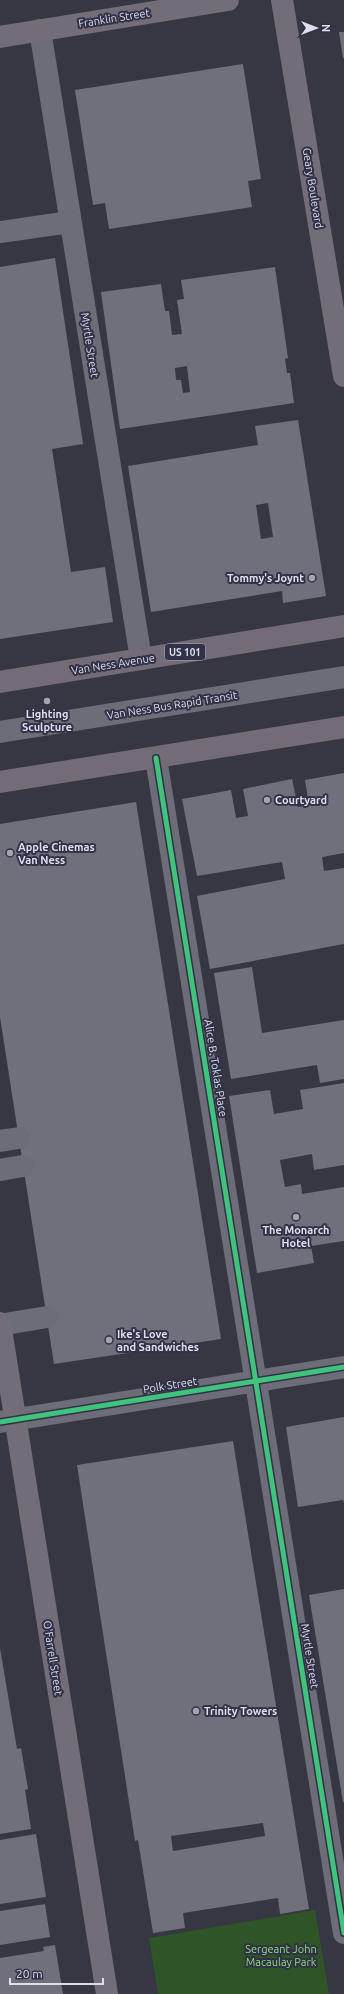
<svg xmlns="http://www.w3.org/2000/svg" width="344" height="1994" viewBox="0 0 344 1994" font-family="Ubuntu,sans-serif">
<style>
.green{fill:#2e5427}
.building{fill:#6f707b;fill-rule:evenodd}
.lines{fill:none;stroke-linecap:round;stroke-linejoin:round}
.minor{stroke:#6c6d76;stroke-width:22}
.major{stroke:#726d77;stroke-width:22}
.highway{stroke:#736b76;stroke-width:22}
.cycleway-casing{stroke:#313248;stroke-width:8}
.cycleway{stroke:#40c37c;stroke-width:5}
.poi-dot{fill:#a3a4b2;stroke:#313248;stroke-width:1.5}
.labels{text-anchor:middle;stroke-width:4;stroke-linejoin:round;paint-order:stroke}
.shield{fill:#313248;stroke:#aaabbc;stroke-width:1}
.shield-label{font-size:10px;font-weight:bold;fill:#dedfed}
.street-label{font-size:11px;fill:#dedfed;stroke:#313248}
.poi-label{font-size:11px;font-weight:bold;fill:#dedfed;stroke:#313248;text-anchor:start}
.park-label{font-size:11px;fill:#8dde7b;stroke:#313248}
</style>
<rect width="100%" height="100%" fill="#363743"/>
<polygon class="green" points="315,1910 329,1994 158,1994 149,1938"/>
<g class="building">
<polygon points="339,32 344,32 344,58 343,58"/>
<polygon points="243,64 261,179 248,181 252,207 109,229 105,203 93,205 75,90"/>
<polygon points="55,258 83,444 52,449 71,572 105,567 113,622 0,639 0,267"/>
<path d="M275 267 288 358 285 359 287 373H290L294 403 120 429 101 292 161 284 165 311H169L172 335 182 334 177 300 184 299 181 280ZM187 366 190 392 183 393 181 380H176L175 368Z"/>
<path d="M298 420 326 596 283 603 282 591 151 612 128 466 258 445 255 426ZM268 503 273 537 261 539 256 505Z"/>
<polygon points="344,773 344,853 322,857 324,871 344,868 344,944 210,969 197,896 285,879 282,862 197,876 182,799 231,790 236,818 248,816 243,789 292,779 298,807 309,805 305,780"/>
<polygon points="136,802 221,1339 54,1364 0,1017 0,824"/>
<polygon points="252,967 262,1033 344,1020 344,1079 320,1083 317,1065 231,1079 214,973"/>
<polygon points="344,1083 344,1165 314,1170 312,1154 280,1160 285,1187 301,1184 302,1194 344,1187 344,1241 311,1246 314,1263 257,1273 229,1096 270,1090 274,1114 303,1109 300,1090"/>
<polygon points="344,1417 344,1503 343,1500 298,1507 286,1427"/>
<path d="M233 1441 309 1909 280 1914 278 1898 183 1913 185 1928 153 1933 138 1840 135 1841 77 1465ZM263 1823 265 1836 173 1851 171 1836Z"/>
<polygon points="344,1589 344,1802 343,1802 309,1595"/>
<polygon points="0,1648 17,1749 21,1748 28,1789 25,1790 31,1829 0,1834"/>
<polygon points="36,1834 46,1897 0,1904 0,1840"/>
<polygon points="45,1904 50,1937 0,1945 0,1911"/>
<polygon points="55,1945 63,1994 0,1994 0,1958 44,1951 43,1947"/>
</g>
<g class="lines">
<g class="minor">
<polyline points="40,30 141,659"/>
<polyline points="0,232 70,222"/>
<polyline points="0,732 344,677"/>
<polyline points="156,758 344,1933"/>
<polyline points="0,1141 19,1138"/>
<polyline points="0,1170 23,1166"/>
<polyline points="0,1325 47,1317"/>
<polyline points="0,1422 344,1367"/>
</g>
<g class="major">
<polyline points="282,0 344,376"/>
<polyline points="0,37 228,0"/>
<polyline points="0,1323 107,1994"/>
</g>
<g class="highway">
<polyline points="0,682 344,626"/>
<polyline points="0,782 344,727"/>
</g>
<defs>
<g id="cycleway">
<polyline points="156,758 344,1933"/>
<polyline points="0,1422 344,1367"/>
</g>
</defs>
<use href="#cycleway" class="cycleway-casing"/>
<use href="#cycleway" class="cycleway"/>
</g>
<g class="poi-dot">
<circle cx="312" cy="578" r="4"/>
<circle cx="47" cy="701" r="4"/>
<circle cx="267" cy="800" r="4"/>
<circle cx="10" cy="853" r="4"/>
<circle cx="296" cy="1217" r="4"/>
<circle cx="109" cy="1340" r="4"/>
<circle cx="196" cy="1711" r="4"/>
</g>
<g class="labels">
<rect class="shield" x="165" y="644" width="40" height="16" rx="3"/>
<g class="shield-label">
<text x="185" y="656">US 101</text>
</g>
<g class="street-label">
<text transform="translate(114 18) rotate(-9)" y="4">Franklin Street</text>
<text transform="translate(313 188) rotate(81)" y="4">Geary Boulevard</text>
<text transform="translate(90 345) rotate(81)" y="4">Myrtle Street</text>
<text transform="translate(113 664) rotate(-9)" y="4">Van Ness Avenue</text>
<text transform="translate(172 705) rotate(-9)" y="4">Van Ness Bus Rapid Transit</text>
<text transform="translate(216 1068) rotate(81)" y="4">Alice B. Toklas Place</text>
<text transform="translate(170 1385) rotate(-9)" y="4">Polk Street</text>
<text transform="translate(310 1656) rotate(81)" y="4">Myrtle Street</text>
<text transform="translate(53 1658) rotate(81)" y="4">O'Farrell Street</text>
</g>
<g class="poi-label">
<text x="304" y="582" text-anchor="end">Tommy's Joynt</text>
<text x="47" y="718" text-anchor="middle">Lighting<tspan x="47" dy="13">Sculpture</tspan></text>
<text x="275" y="804">Courtyard</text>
<text x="18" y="851">Apple Cinemas<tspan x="18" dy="13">Van Ness</tspan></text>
<text x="296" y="1234" text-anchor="middle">The Monarch<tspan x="296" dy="13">Hotel</tspan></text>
<text x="117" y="1338">Ike's Love<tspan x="117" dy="13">and Sandwiches</tspan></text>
<text x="204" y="1715">Trinity Towers</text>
</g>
<g class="park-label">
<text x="281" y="1953">Sergeant John<tspan x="281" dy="13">Macaulay Park</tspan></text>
</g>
</g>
<g transform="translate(316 28) rotate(90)" stroke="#313248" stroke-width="3" paint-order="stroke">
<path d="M0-3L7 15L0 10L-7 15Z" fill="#dedfed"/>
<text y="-6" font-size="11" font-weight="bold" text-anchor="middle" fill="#dedfed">N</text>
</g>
<path d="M10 1978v6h93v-6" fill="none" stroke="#dedfed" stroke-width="2"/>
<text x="16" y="1978" font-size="12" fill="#dedfed" stroke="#313248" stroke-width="3" paint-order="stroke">20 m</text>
</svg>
